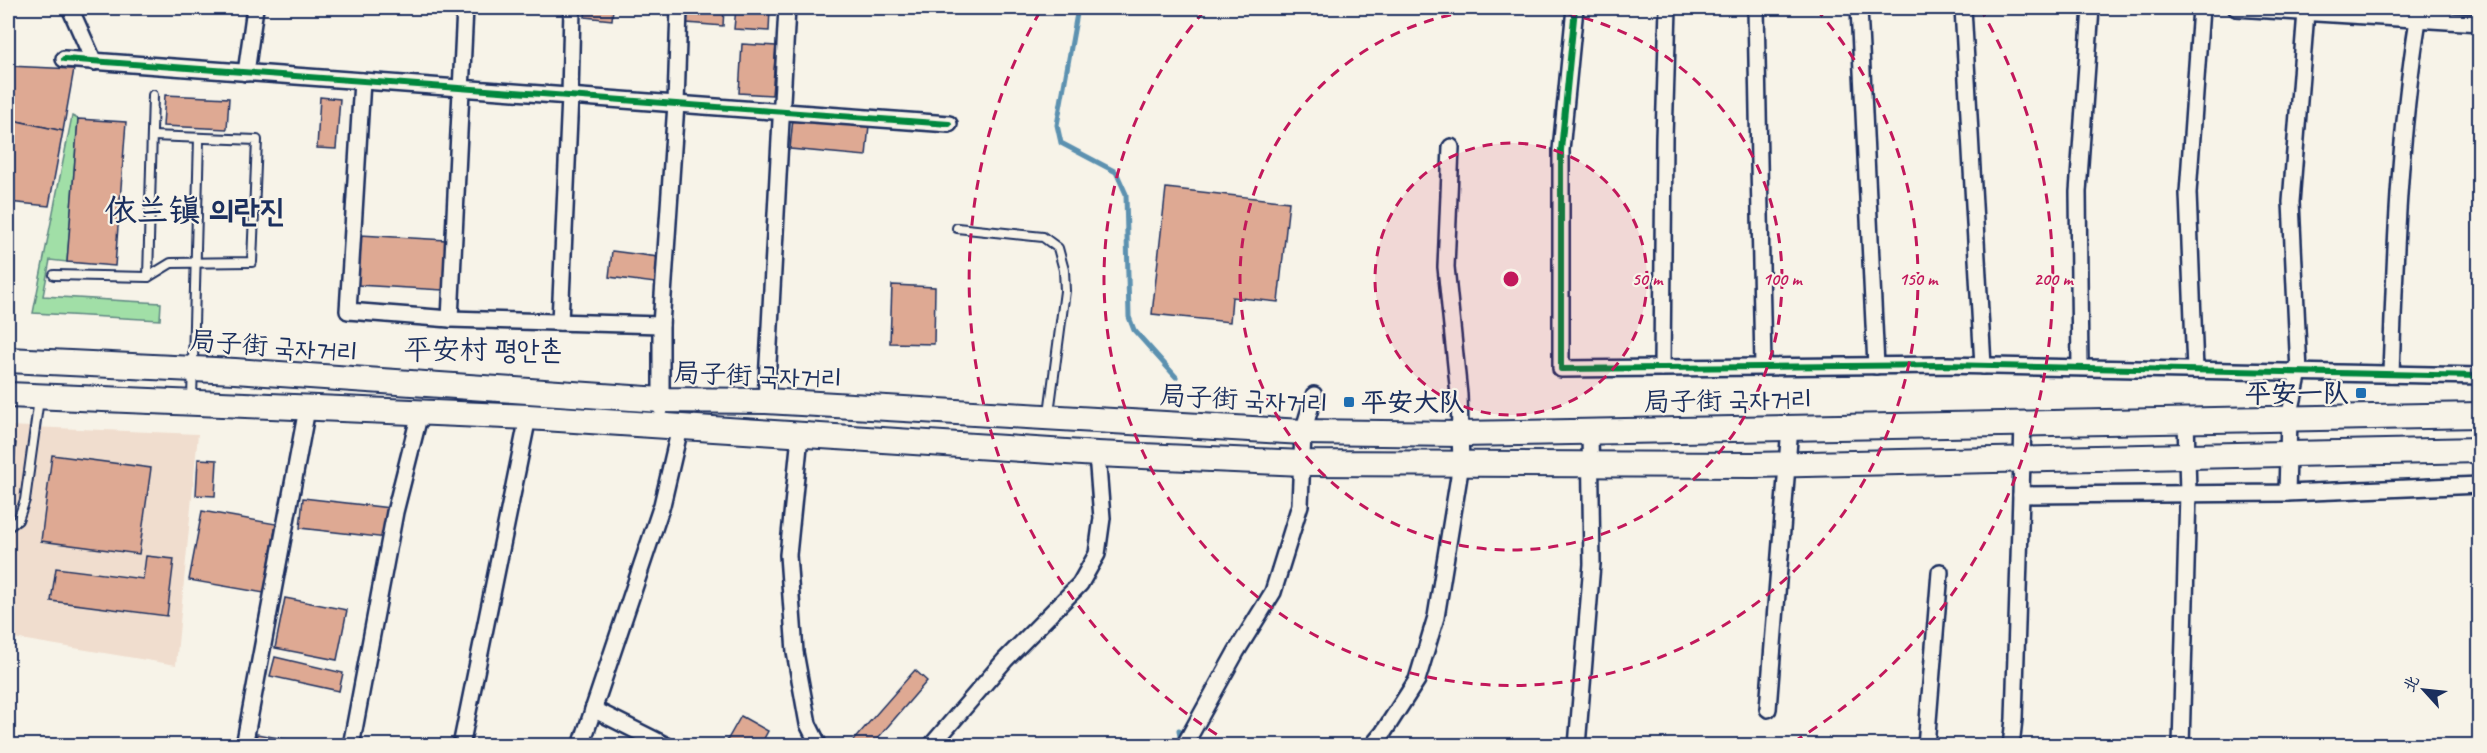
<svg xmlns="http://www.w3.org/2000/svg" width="2487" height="753" viewBox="0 0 2487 753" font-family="Caveat,'LXGW WenKai TC','Poor Story',sans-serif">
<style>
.built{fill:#f0ddce}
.green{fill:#a1dfa7;stroke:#5e8782;stroke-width:1.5}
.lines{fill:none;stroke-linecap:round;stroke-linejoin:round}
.stream{stroke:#5c91b0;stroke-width:5}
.building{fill:#dea993;stroke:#1b2f5e;stroke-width:1.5}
.service-casing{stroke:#1b2f5e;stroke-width:12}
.minor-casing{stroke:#1b2f5e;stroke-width:20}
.primary-casing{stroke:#1b2f5e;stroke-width:28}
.service{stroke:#f7f3e8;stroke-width:8}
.minor{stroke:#f7f3e8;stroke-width:15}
.primary{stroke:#f7f3e8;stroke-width:24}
.cycleway-casing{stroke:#f7f3e8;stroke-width:10}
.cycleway{stroke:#00873e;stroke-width:6}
.ring{fill:none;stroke:#c2185b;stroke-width:3;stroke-dasharray:10 8}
.poi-dot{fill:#1f6fb2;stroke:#f7f3e8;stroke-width:2}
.labels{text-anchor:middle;stroke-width:4.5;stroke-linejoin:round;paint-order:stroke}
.street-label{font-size:26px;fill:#1b2f5e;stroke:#f7f3e8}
.poi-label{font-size:26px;font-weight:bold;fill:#1b2f5e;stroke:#f7f3e8;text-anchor:end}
.quarter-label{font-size:28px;fill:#1b2f5e;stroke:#f7f3e8}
.district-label{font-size:32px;font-weight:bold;fill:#1b2f5e;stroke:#f7f3e8}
.centre{fill:#c2185b;stroke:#f7f3e8;stroke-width:3}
.ring-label{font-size:18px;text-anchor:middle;font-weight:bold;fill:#c2185b;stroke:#f7f3e8;stroke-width:4.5;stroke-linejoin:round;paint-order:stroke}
</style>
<rect width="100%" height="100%" fill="#f7f3e8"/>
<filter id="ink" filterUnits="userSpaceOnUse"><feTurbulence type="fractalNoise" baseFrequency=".0167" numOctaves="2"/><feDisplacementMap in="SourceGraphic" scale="12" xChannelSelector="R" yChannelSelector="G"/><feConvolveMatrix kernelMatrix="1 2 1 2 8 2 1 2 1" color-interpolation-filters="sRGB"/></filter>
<g filter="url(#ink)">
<polygon class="built" points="8,426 198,434 176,665 8,637"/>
<polygon class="green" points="72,116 78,119 67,262 50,260 43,296 161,303 160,320 33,313"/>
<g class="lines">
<g class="stream">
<polyline points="1078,8 1057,125 1061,143 1116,172 1126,194 1129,317 1134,330 1176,377"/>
<polyline points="1179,730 1181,743"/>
</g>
</g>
<g class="building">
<polygon points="586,8 613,8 612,20 585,17"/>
<polygon points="688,8 724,8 723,26 687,23"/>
<polygon points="736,8 770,8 769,31 734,29"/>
<polygon points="742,44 776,46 772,95 739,93"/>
<polygon points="8,66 74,69 63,131 8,119"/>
<polygon points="165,95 229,98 227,129 163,126"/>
<polygon points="320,97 340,99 336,149 317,148"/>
<polygon points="793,118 869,125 866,156 790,149"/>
<polygon points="8,119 63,131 49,206 8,202"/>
<polygon points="78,119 126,122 115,266 67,262"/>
<polygon points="1166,188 1289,202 1278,302 1232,297 1230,322 1152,314"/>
<polygon points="360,235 446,240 443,290 357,285"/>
<polygon points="612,251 658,257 655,283 609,277"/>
<polygon points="892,285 935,287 934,344 890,343"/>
<polygon points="8,442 16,443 9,505 8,504"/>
<polygon points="52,455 151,468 139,554 41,541"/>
<polygon points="198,459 217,460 215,496 196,495"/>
<polygon points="303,498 390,508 387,538 300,528"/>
<polygon points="202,511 276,524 264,593 189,580"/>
<polygon points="146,556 174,559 167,616 51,601 56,568 143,579"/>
<polygon points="285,598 347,610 337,660 275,648"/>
<polygon points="275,657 343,673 339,691 270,676"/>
<polygon points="915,670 927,681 871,746 853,746 851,743"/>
<polygon points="741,716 768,731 760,746 724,746"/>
<polygon points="257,734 311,744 311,746 255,746"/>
</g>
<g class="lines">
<defs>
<g id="service">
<polyline points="957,228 1043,237 1058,248 1064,270 1065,291 1049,413"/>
<polyline points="54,275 148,277 171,263 252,262 257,140 152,136"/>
<polyline points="148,277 153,95"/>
<polyline points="192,399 199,138"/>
<polyline points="8,527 18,520 25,500 39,399"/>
</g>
<g id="minor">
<polyline points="70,8 94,62"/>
<polyline points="1575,8 1561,150 1561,369 1944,365 2480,376"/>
<polyline points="1756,8 1763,367"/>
<polyline points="1859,8 1876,366"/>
<polyline points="1963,8 1983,366"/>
<polyline points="2236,8 2480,23"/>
<polyline points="64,59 949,124"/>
<polyline points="246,73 255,8"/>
<polyline points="362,81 348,311 450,319 661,325"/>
<polyline points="450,319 465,8"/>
<polyline points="560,322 570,96 572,8"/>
<polyline points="2080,367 2078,192 2091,8"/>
<polyline points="1662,368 1664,138 1668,8"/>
<polyline points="2195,370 2188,193 2201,8"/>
<path d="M2391 374C2395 255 2399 137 2418 20"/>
<polyline points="766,401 787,8"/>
<polyline points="661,408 661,325 676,104 679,8"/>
<polyline points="2023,422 2021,495 2287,493 2480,485"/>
<polyline points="800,436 788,555 795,652 808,724 819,746"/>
<polyline points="2287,493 2289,418 2299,372 2291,202 2306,12"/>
<polyline points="593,709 667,746"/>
<polyline points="1768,709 1790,427"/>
<polyline points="244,746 307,409"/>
<polyline points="351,746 395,512 420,413"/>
<polyline points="461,746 528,417"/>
<polyline points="581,746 662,505 680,428"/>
<polyline points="931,746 1005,660 1080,584 1097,554 1102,518 1097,454"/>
<polyline points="1184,746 1236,652 1273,592 1300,505 1303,432 1314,395"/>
<polyline points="1372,746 1383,733 1417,680 1436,617 1461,464 1459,395 1446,267 1451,147"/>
<polyline points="1577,746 1592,564 1590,431"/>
<polyline points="1926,746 1940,572"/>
<polyline points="2011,746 2014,719 2021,495"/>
<polyline points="2181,746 2188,493 2186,420"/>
</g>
<g id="primary">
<polyline points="8,360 235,371 661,400 766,401 1303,432 1460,434 2480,415"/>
<polyline points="8,395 528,417 1097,454 1303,463 1753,465 2480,450"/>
</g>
</defs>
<use href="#service" class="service-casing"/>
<use href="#minor" class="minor-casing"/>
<use href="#primary" class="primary-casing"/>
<use href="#service" class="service"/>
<use href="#minor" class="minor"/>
<use href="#primary" class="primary"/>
<defs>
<g id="cycleway">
<polyline points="1575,8 1561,150 1561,369 1944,365 2480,376"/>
<polyline points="64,59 949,124"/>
</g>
</defs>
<use href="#cycleway" class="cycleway-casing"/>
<use href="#cycleway" class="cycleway"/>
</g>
</g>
<circle cx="1511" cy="279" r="136" fill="#c2185b" fill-opacity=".12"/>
<g class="ring">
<circle cx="1511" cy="279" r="136"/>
<circle cx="1511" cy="279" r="271"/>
<path d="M1816 9A407 407 0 1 1 1206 9"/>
<path d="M1232 744A542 542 0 0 1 1042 8M1980 8A542 542 0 0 1 1790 744"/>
</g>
<g class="poi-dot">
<rect x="2355" y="387" width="12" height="12" rx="3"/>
<rect x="1343" y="396" width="12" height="12" rx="3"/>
</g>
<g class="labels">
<g class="street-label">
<text transform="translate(274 346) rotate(4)" y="9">局子街 국자거리</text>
<text transform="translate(758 375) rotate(2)" y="9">局子街 국자거리</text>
<text transform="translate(1244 399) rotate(3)" y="9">局子街 국자거리</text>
<text transform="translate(1728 400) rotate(-1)" y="9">局子街 국자거리</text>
</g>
<g class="poi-label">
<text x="2349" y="402">平安一队</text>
<text x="1361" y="411" text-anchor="start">平安大队</text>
</g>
<g class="quarter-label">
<text x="483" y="359">平安村 평안촌</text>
</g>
<g class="district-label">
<text x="195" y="221">依兰镇 의란진</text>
</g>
</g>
<circle cx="1511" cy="279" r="9" class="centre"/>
<g class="ring-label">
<text x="1647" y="285">50 m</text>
<text x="1782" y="285">100 m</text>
<text x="1918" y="285">150 m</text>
<text x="2053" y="285">200 m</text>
</g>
<rect width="2487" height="753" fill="none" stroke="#f7f3e8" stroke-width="30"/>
<rect x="15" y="15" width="2457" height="723" fill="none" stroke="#1b2f5e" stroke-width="2" filter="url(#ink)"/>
<g transform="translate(2424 690) rotate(297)" stroke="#f7f3e8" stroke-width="4.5" paint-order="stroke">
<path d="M0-4.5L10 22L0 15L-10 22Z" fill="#1b2f5e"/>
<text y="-9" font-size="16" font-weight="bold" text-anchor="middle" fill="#1b2f5e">北</text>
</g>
</svg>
